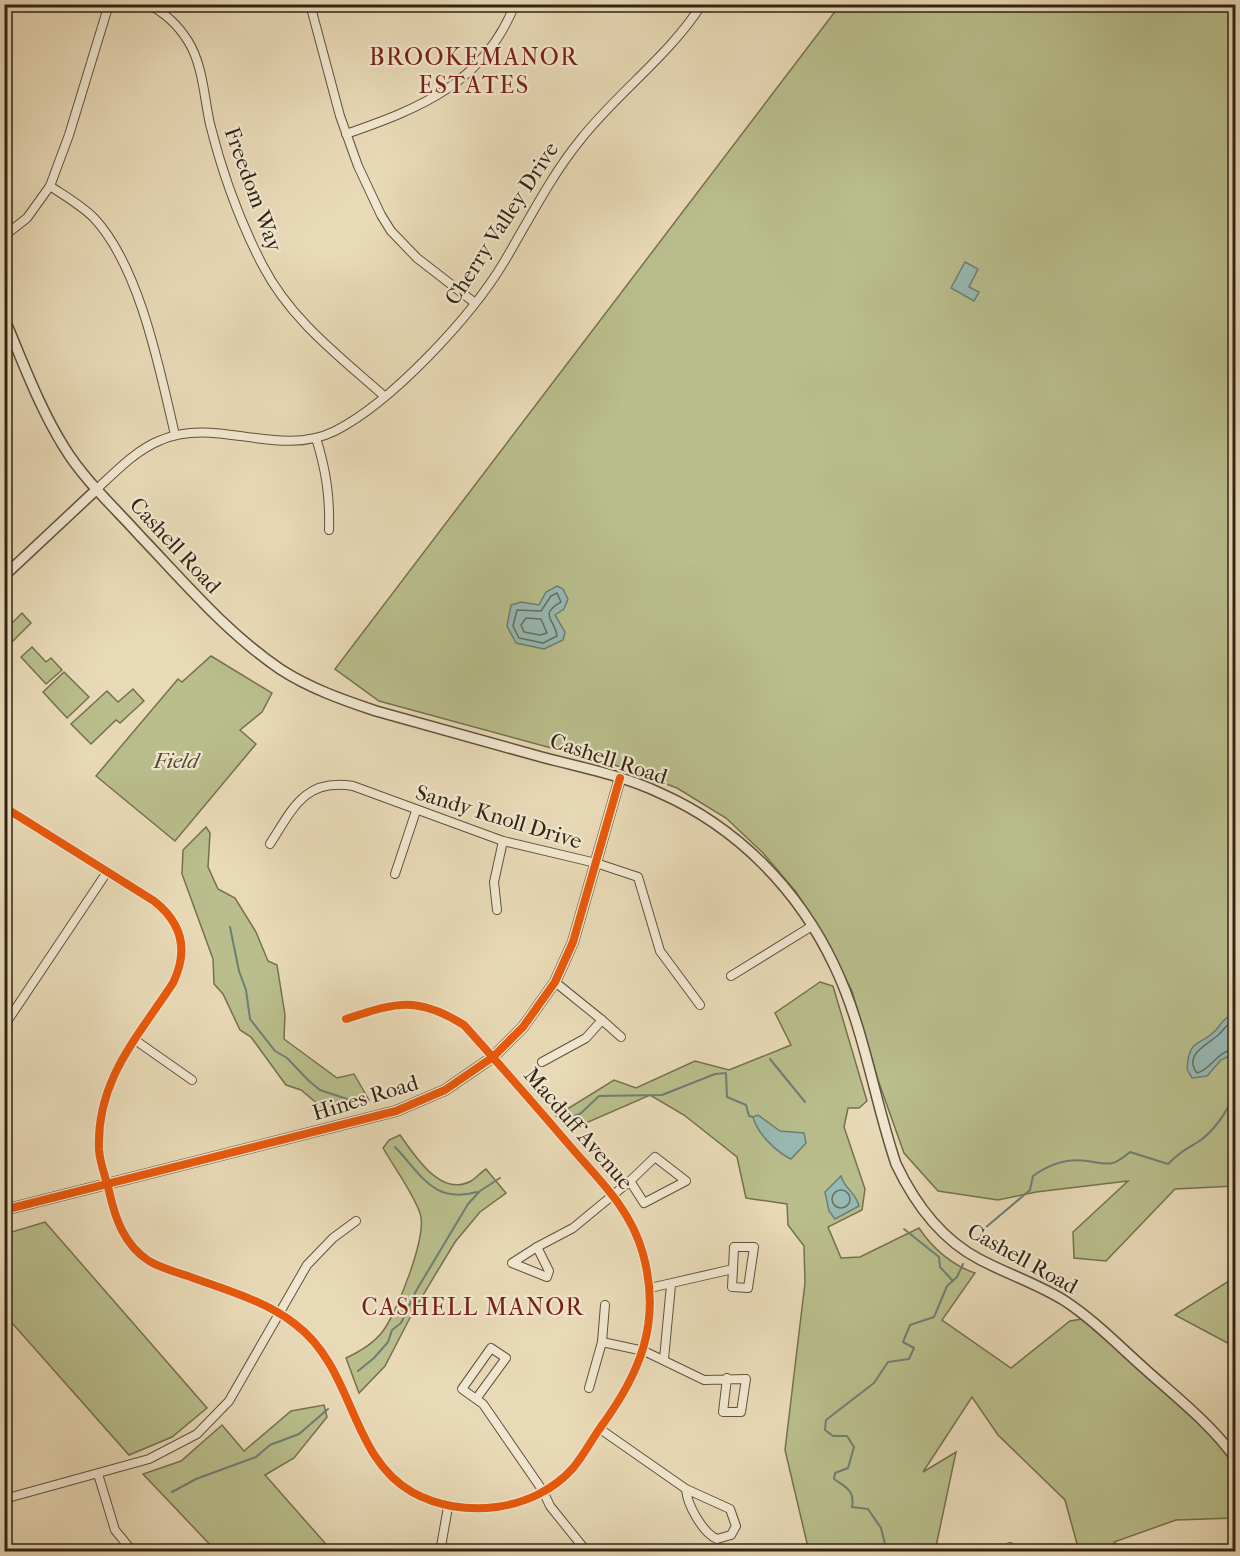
<svg xmlns="http://www.w3.org/2000/svg" width="1240" height="1556" viewBox="0 0 1240 1556" font-family="'IM FELL French Canon',serif">
<style>
.green{fill:#b9be8c;stroke:#757150;stroke-width:1.5}
.water{fill:#98bab4;stroke:#6f7e74;stroke-width:1.5}
.lines{fill:none;stroke-linecap:round;stroke-linejoin:round}
.shore{stroke:#646f64;stroke-width:1.5}
.stream{stroke:#6f7e74;stroke-width:2}
.minor-casing{stroke:#5f523d;stroke-width:10}
.tertiary-casing{stroke:#5f523d;stroke-width:12}
.minor{stroke:#f1e7d0;stroke-width:8}
.tertiary{stroke:#f1e7d0;stroke-width:9}
.cycleway-casing{stroke:#f1e7d0;stroke-width:11}
.cycleway{stroke:#e8590c;stroke-width:8}
.labels{text-anchor:middle;stroke-width:4.5;stroke-linejoin:round;paint-order:stroke}
.street-label{font-size:22px;fill:#312414;stroke:#f1e7d0}
.park-label{font-size:22px;font-style:italic;fill:#534a32;stroke:#f1e7d0}
.neighbourhood-label{font-size:24px;letter-spacing:1.5px;fill:#7a1f14;stroke:#f1e7d0}
</style>
<rect width="100%" height="100%" fill="#e9dab7"/>
<filter id="stains"><feTurbulence type="fractalNoise" baseFrequency=".00333" numOctaves="4"/><feColorMatrix values="0 0 0 0 .2 0 0 0 0 .09 0 0 0 0 .02 0 0 0 .5 -.17"/></filter>
<radialGradient id="worn" r=".72"><stop offset=".6" stop-color="#630" stop-opacity="0"/><stop offset="1" stop-color="#630" stop-opacity=".3"/></radialGradient>
<g class="green">
<polygon points="840,5 1235,5 1235,1186 1175,1189 1106,1261 1074,1258 1073,1232 1128,1181 1036,1192 998,1200 938,1191 904,1153 878,1080 852,991 821,931 796,892 763,853 726,818 677,788 621,767 379,701 335,669"/>
<polygon points="22,613 31,623 12,642 5,635 5,630"/>
<polygon points="32,647 46,662 51,658 62,670 46,684 21,657"/>
<polygon points="211,656 272,693 262,712 240,730 256,744 175,841 96,776 178,679 182,682"/>
<polygon points="64,672 89,697 67,718 43,692"/>
<polygon points="133,689 144,701 120,723 116,720 91,744 71,724 107,691 118,702"/>
<polygon points="206,827 210,833 208,867 218,889 235,898 256,932 268,961 277,965 285,1015 284,1039 337,1078 354,1074 369,1100 331,1115 301,1090 286,1085 251,1037 240,1030 223,994 214,984 213,959 182,874 183,850"/>
<path d="M820 982 833 986 867 1101 859 1108H848L844 1127 865 1189 862 1210 828 1227 841 1258 860 1257 919 1228C932 1248 953 1266 975 1273L942 1320 1011 1368 1070 1321 1088 1318 1212 1429 1235 1459V1518L1176 1520 1114 1542 1123 1551H1079L1065 1500 998 1435 972 1397 923 1472 956 1452 935 1551H796H800L807 1543 785 1450 805 1283 804 1246 788 1225 787 1204 746 1198 737 1157 684 1115 650 1095 577 1127 556 1116 614 1080 636 1088 695 1061 729 1070 791 1045 775 1013Z"/>
<path d="M400 1135C414 1154 440 1198 471 1181 476 1178 481 1172 486 1169L506 1193 480 1212 455 1242 414 1310 385 1366 359 1393 346 1358C359 1352 374 1343 383 1331 397 1312 428 1235 420 1213 412 1191 395 1169 383 1148L389 1140Z"/>
<polygon points="45,1222 207,1408 172,1437 129,1455 5,1315 5,1234"/>
<polygon points="1235,1277 1235,1347 1175,1315"/>
<polygon points="324,1405 327,1417 294,1458 265,1475 332,1551 216,1551 143,1474 181,1461 222,1425 244,1451 291,1411"/>
</g>
<g class="water">
<polygon points="965,262 978,269 969,287 979,292 974,301 951,288"/>
<polygon points="557,586 563,589 568,599 564,609 555,615 565,632 563,640 544,649 516,643 507,626 511,605 521,602 539,605 546,592"/>
<path d="M1229 1016H1235V1053L1221 1060 1207 1076 1192 1078 1187 1069C1189 1037 1200 1047 1216 1030 1221 1024 1223 1020 1229 1016Z"/>
<path d="M758 1115 780 1131 804 1133 806 1143 791 1159C776 1152 757 1133 753 1117Z"/>
<path d="M841 1176C845 1190 855 1191 859 1206L835 1219 829 1211 825 1192Z"/>
</g>
<g class="lines">
<g class="shore">
<path d="M557 593 561 602C538 615 555 619 557 636L543 643 519 638 513 626 517 610 541 611 551 596Z"/>
<polygon points="526,618 541,619 547,633 540,635 524,632 521,625"/>
<path d="M1236 1022C1225 1023 1224 1031 1217 1036 1207 1045 1183 1055 1197 1073 1212 1069 1216 1051 1236 1049"/>
<circle cx="841" cy="1199" r="9"/>
</g>
<g class="stream">
<polyline points="230,927 239,971 246,990 250,1019 275,1051 287,1058 309,1081 320,1090 347,1099"/>
<polyline points="770,1059 805,1102"/>
<polyline points="571,1117 580,1114 599,1096 662,1095 715,1074 726,1073 727,1097 746,1105 749,1116 753,1117"/>
<path d="M395 1147C422 1175 433 1204 477 1192"/>
<polyline points="904,1229 939,1257 940,1267 953,1281"/>
<path d="M977 1242 985 1228 1030 1190 1033 1176C1048 1165 1067 1158 1087 1161 1109 1164 1111 1168 1130 1152L1168 1164C1180 1152 1185 1150 1198 1142 1215 1131 1228 1109 1236 1092"/>
<polyline points="358,1371 374,1358 388,1342 392,1330 401,1323 416,1291 468,1204 480,1191 500,1178"/>
<polyline points="172,1492 196,1479 256,1457 270,1445 299,1434 328,1409"/>
<path d="M887 1552 881 1528 868 1509 852 1507C855 1491 847 1488 834 1479L835 1473 848 1468 854 1447 847 1436H833L825 1430 826 1420 874 1383 888 1362 909 1359 914 1348 903 1342 910 1325 934 1317 947 1286 957 1277 963 1264"/>
</g>
<defs>
<g id="minor">
<path d="M147 4C164 12 178 25 188 41 203 65 204 97 210 124 222 172 240 222 263 266 291 320 339 356 384 396"/>
<polyline points="310,4 340,116 358,166 381,215 391,231 417,258 475,303"/>
<path d="M346 134C421 108 484 83 515 4"/>
<path d="M50 186C65 196 81 205 94 218 140 267 160 371 175 435"/>
<polyline points="4,236 27,218 50,186 69,135 109,4"/>
<path d="M316 438C326 470 330 496 329 530"/>
<path d="M97 489C116 471 136 450 161 440 217 416 278 459 335 431 392 402 471 317 504 262 529 220 550 177 581 139 619 91 669 56 702 4"/>
<path d="M4 807 154 901C182 923 189 950 173 983 137 1038 96 1081 99 1150 100 1164 106 1178 109 1191 115 1218 124 1245 149 1261 161 1268 175 1272 188 1276 225 1290 264 1300 295 1324 355 1369 349 1456 412 1492 462 1520 534 1512 573 1468 583 1456 591 1441 600 1428 640 1374 662 1322 643 1254 631 1209 599 1180 570 1146 535 1105 500 1065 464 1025 416 995 396 1003 346 1019"/>
<path d="M270 844C293 808 305 778 353 786L503 841 596 863 638 877 660 951 700 1005"/>
<polyline points="395,874 416,811"/>
<polyline points="497,910 494,882 503,841"/>
<polyline points="731,976 812,926"/>
<polyline points="602,1020 621,1037"/>
<polyline points="4,1026 107,872"/>
<polyline points="135,1040 192,1080"/>
<polyline points="542,1062 586,1038 602,1020 555,982"/>
<polygon points="655,1157 686,1181 644,1203 630,1181"/>
<polyline points="537,1247 573,1228 630,1181"/>
<polygon points="537,1247 549,1271 547,1277 512,1263"/>
<polyline points="650,1288 733,1269 732,1287 748,1288 754,1247 734,1247 733,1269"/>
<polyline points="602,1342 605,1305"/>
<polyline points="664,1359 671,1285"/>
<polyline points="589,1388 602,1342 644,1351 704,1380 746,1379 741,1412 723,1412 727,1378"/>
<polyline points="476,1399 462,1389 491,1348 506,1358 476,1399 483,1404 543,1491 550,1506 587,1552"/>
<path d="M600 1429 686 1489 730 1509 736 1526 731 1535 717 1539C703 1533 687 1505 686 1489"/>
<polyline points="98,1474 115,1530 133,1552"/>
<polyline points="4,1499 149,1459 197,1434 229,1401 307,1265 333,1238 356,1221"/>
<polyline points="440,1552 448,1507"/>
<polyline points="1007,1552 1010,1547"/>
</g>
<g id="tertiary">
<path d="M4 318C23 362 39 407 64 447 84 480 115 508 141 537 185 583 227 633 280 669 309 688 343 700 376 711 430 726 484 741 538 756 579 767 622 775 660 793 737 827 798 889 834 965 864 1027 874 1099 896 1164 914 1202 941 1239 979 1259 1007 1274 1038 1284 1065 1301 1094 1320 1119 1346 1145 1369 1176 1397 1211 1424 1236 1459"/>
<polyline points="4,576 97,489"/>
<polyline points="4,1210 396,1111 445,1090 493,1057 523,1027 555,982 573,942 620,778"/>
</g>
</defs>
<use href="#minor" class="minor-casing"/>
<use href="#tertiary" class="tertiary-casing"/>
<use href="#minor" class="minor"/>
<use href="#tertiary" class="tertiary"/>
<defs>
<g id="cycleway">
<path d="M4 807 154 901C182 923 189 950 173 983 137 1038 96 1081 99 1150 100 1164 106 1178 109 1191 115 1218 124 1245 149 1261 161 1268 175 1272 188 1276 225 1290 264 1300 295 1324 355 1369 349 1456 412 1492 462 1520 534 1512 573 1468 583 1456 591 1441 600 1428 640 1374 662 1322 643 1254 631 1209 599 1180 570 1146 535 1105 500 1065 464 1025 416 995 396 1003 346 1019"/>
<polyline points="4,1210 396,1111 445,1090 493,1057 523,1027 555,982 573,942 620,778"/>
</g>
</defs>
<use href="#cycleway" class="cycleway-casing"/>
<use href="#cycleway" class="cycleway"/>
</g>
<g class="labels">
<g class="street-label">
<text transform="translate(254 189) rotate(70)" y="8">Freedom Way</text>
<text transform="translate(501 223) rotate(-57)" y="8">Cherry Valley Drive</text>
<text transform="translate(176 545) rotate(47)" y="8">Cashell Road</text>
<text transform="translate(609 758) rotate(18)" y="8">Cashell Road</text>
<text transform="translate(499 816) rotate(17)" y="8">Sandy Knoll Drive</text>
<text transform="translate(365 1097) rotate(-17)" y="8">Hines Road</text>
<text transform="translate(579 1128) rotate(49)" y="8">Macduff Avenue</text>
<text transform="translate(1023 1258) rotate(29)" y="8">Cashell Road</text>
</g>
<g class="park-label">
<text x="176" y="768">Field</text>
</g>
<g class="neighbourhood-label">
<text x="474" y="65">BROOKEMANOR<tspan x="474" dy="28">ESTATES</tspan></text>
<text x="473" y="1315">CASHELL MANOR</text>
</g>
</g>
<rect width="1240" height="1556" fill="none" stroke="#e9dab7" stroke-width="24"/>
<rect x="6" y="6" width="1228" height="1544" fill="none" stroke="#312414" stroke-width="3"/>
<rect x="12" y="12" width="1216" height="1532" fill="none" stroke="#312414" stroke-width="1.5"/>
<rect width="100%" height="100%" filter="url(#stains)"/>
<rect width="100%" height="100%" fill="url(#worn)"/>
</svg>
